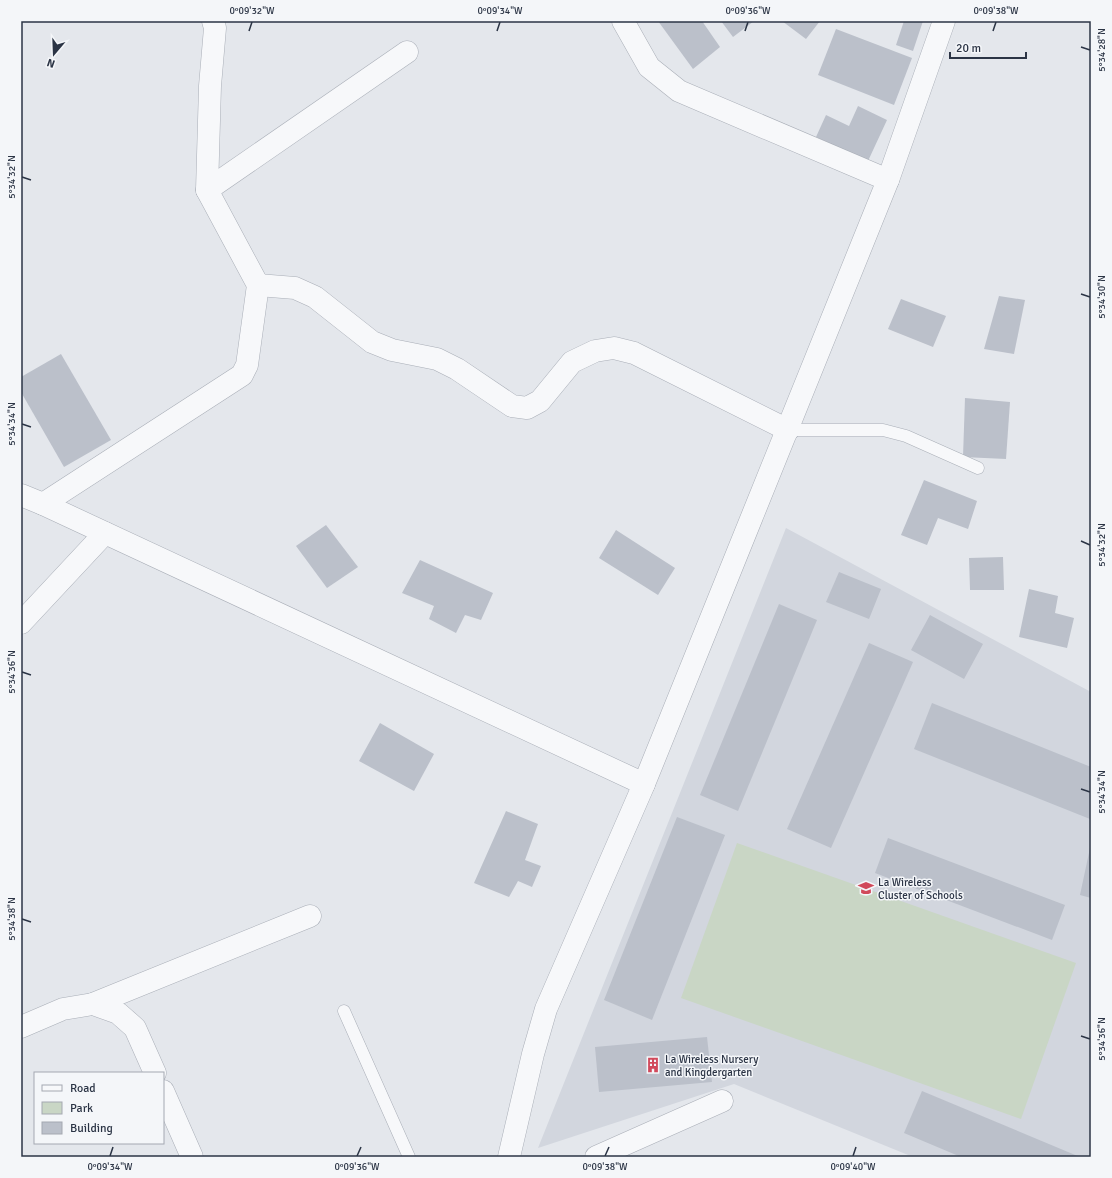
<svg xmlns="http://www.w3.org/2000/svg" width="1112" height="1178" viewBox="0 0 1112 1178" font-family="Signika,sans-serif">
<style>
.built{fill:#d2d6de}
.green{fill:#c9d6c5}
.building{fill:#bbc0ca}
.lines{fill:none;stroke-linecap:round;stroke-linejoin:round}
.lane-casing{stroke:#a9aeb7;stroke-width:13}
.street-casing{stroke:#a9aeb7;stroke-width:23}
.lane{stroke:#f7f8fa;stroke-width:12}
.street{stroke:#f7f8fa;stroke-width:22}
.ticks{fill:none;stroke:#2b3445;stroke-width:1.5}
.labels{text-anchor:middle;stroke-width:3;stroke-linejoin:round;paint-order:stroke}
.poi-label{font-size:11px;fill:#2b3445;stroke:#f4f6f9;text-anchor:start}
.neatline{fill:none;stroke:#2b3445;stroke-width:1.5}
.ticks-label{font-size:10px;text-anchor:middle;fill:#2b3445}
</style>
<rect width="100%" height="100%" fill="#e4e7ec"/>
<polygon class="built" points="786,528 1091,692 1091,1157 913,1157 734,1084 538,1148"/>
<polygon class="green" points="737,843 1076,963 1021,1119 681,998"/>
<g class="building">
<polygon points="658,21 702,21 720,47 693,69"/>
<polygon points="721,21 754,21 733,37"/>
<polygon points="782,21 820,21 806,39"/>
<polygon points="904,21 923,21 913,51 896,45"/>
<polygon points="836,29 912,58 894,105 818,75"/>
<polygon points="858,106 887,120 868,161 816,137 826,115 849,126"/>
<polygon points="999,296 1025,300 1014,354 984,349"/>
<polygon points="901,299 946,316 933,347 888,329"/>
<polygon points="61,354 111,440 64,467 21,392 21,377"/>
<polygon points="965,398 1010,402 1006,459 963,457"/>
<polygon points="924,480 977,501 968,529 938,518 927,545 901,535"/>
<polygon points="326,525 358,567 327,588 296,546"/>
<polygon points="616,530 675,568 658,595 599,558"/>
<polygon points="1003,557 1004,590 970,590 969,558"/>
<polygon points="420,560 493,593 481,620 465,615 456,633 429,619 434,606 402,593"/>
<polygon points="839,572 881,589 869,619 826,602"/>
<polygon points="1029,589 1058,596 1055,613 1074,618 1067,648 1019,637"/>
<polygon points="779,604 817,620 738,811 700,795"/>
<polygon points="930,615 983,644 964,679 911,650"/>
<polygon points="869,643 913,662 831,848 787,829"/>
<polygon points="932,703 1091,767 1090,819 914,749"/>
<polygon points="380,723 434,754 414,791 359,761"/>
<polygon points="506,811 538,824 525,860 541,866 532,887 518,881 509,897 474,883"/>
<polygon points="677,817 725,835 652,1020 604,1000"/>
<polygon points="888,838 1065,905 1052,940 875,873"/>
<polygon points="1090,848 1091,849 1091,898 1080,895"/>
<polygon points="707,1037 712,1082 599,1092 595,1047"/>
<polygon points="922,1091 1080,1157 961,1157 904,1133"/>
</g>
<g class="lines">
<defs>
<g id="lane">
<polyline points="788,430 883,430 906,436 978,468"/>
<polyline points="344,1011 409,1157"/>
</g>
<g id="street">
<polyline points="623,21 649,67 679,91 888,180"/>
<polyline points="207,190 407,52"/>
<polyline points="258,285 295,288 315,297 372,342 392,350 437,359 457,369 512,406 527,408 540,401 572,362 595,351 614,348 634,353 788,430"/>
<polyline points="21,495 43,504 644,784"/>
<polyline points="43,504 242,375 247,365 258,285 207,190 210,86 215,28 213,21"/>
<polyline points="21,623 105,533"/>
<polyline points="93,1004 310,916"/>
<polyline points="21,1027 63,1009 93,1004 118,1013 135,1028 155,1073"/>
<polyline points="163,1091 192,1157"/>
<polyline points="509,1157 533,1054 546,1009 644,784 888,180 944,21"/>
<polyline points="596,1157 722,1101"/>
</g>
</defs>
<use href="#lane" class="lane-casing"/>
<use href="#street" class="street-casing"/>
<use href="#lane" class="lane"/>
<use href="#street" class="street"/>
</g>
<path class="ticks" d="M249 31 252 22M497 31 500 22M745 31 748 22M993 31 996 22M1081 47 1090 50M22 177 31 180M1081 294 1090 297M22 424 31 427M1081 541 1090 545M22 672 31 675M1081 789 1090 792M22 919 31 922M1081 1036 1090 1039M110 1156 113 1147M357 1156 361 1147M605 1156 609 1147M853 1156 856 1147"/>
<defs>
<symbol id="school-bare" viewBox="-9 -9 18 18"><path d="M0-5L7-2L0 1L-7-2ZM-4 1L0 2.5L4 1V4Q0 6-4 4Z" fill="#d1495b" stroke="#f4f6f9" stroke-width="2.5" paint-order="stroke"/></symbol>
<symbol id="building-bare" viewBox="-9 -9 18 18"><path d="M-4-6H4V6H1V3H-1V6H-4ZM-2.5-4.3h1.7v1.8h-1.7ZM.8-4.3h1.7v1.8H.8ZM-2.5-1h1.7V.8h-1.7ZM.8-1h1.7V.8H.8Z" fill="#d1495b" stroke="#f4f6f9" stroke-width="2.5" paint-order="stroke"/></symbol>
</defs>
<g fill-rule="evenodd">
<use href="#school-bare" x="855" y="877" width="22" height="22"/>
<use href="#building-bare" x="642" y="1054" width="22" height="22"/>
</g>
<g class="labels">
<g class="poi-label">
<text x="878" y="886">La Wireless<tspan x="878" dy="13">Cluster of Schools</tspan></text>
<text x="665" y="1063">La Wireless Nursery<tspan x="665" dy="13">and Kingdergarten</tspan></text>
</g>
</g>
<rect width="1112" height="1178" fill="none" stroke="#f4f6f9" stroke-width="44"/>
<rect x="34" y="1072" width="130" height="72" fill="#f4f6f9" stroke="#a4a8b1"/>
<rect x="42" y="1085" width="20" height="6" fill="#f7f8fa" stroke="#a4a8b1"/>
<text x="70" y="1092" font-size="12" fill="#2b3445">Road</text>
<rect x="42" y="1102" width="20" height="12" fill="#c9d6c5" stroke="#a4a8b1"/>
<text x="70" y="1112" font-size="12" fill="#2b3445">Park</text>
<rect x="42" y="1122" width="20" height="12" fill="#bbc0ca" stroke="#a4a8b1"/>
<text x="70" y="1132" font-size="12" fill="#2b3445">Building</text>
<g transform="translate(54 54) rotate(199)" stroke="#f4f6f9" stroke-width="3" paint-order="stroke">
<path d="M0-3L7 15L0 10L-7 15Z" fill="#2b3445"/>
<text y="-6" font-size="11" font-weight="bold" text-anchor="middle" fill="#2b3445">N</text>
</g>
<path d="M950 52v6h76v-6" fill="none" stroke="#2b3445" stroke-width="2"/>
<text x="956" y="52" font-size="12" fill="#2b3445" stroke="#f4f6f9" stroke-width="3" paint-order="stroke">20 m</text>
<rect x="22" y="22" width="1068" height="1134" class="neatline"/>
<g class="ticks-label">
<text x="252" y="14">0°09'32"W</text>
<text x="500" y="14">0°09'34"W</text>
<text x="748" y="14">0°09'36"W</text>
<text x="996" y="14">0°09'38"W</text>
<text transform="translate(1101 50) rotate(-90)" y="4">5°34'28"N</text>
<text transform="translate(11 177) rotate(-90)" y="4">5°34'32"N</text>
<text transform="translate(1101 297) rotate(-90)" y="4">5°34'30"N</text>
<text transform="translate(11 424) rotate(-90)" y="4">5°34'34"N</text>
<text transform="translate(1101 545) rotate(-90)" y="4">5°34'32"N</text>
<text transform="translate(11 672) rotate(-90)" y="4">5°34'36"N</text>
<text transform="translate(1101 792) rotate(-90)" y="4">5°34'34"N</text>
<text transform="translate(11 919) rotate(-90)" y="4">5°34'38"N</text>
<text transform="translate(1101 1039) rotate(-90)" y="4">5°34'36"N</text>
<text x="110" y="1170">0°09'34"W</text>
<text x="357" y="1170">0°09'36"W</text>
<text x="605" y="1170">0°09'38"W</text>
<text x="853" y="1170">0°09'40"W</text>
</g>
</svg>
